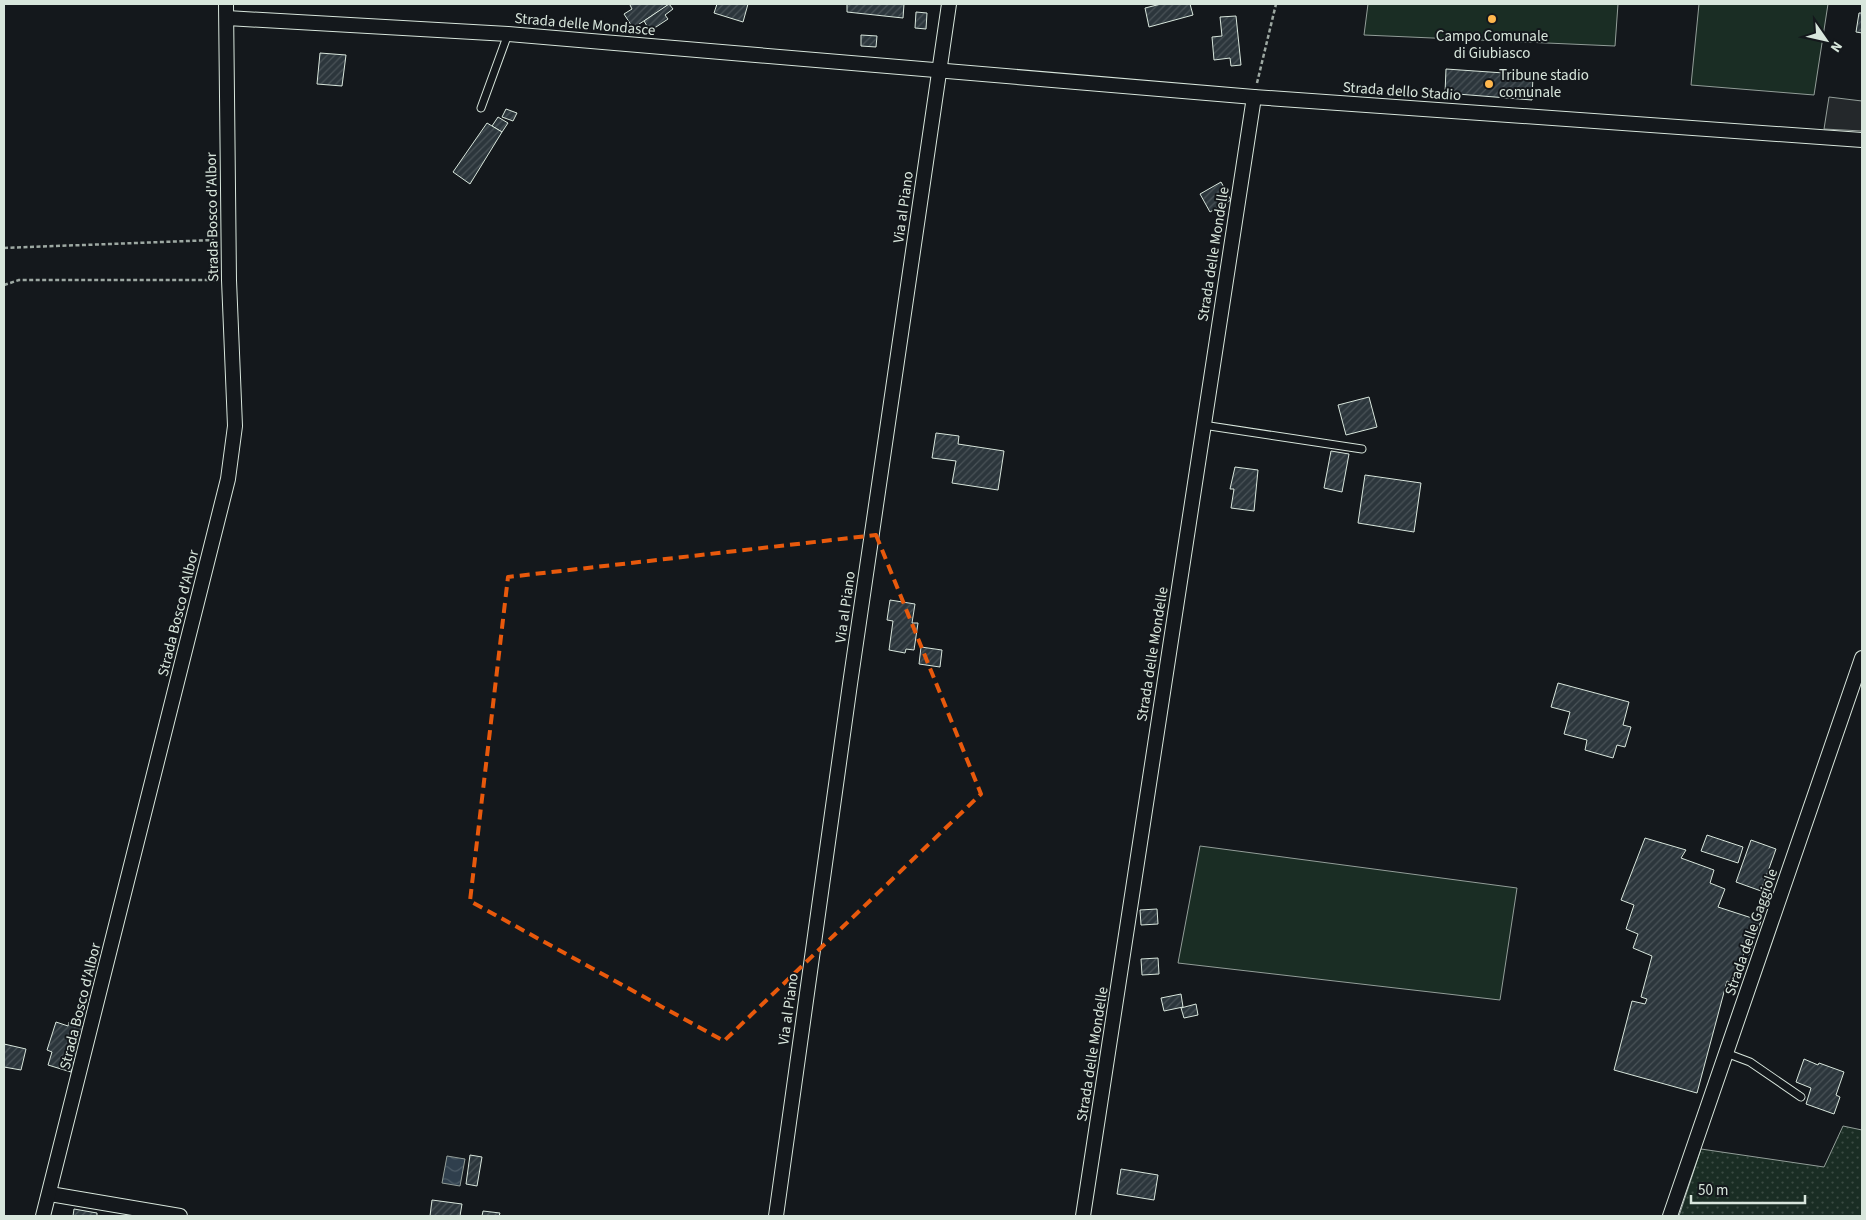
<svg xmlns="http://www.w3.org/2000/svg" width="1866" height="1220" viewBox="0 0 1866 1220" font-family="'Source Sans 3',sans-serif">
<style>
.grass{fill:url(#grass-dots);stroke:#939e99}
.pitch{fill:#1a2d24;stroke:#939e99}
.parking{fill:#24282b;stroke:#939e99}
.water{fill:url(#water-waves);stroke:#939e99}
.building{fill:url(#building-hatch);stroke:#d8e6dc}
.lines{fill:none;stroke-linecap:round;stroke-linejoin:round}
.lane-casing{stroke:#d8e6dc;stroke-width:9}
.street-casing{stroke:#d8e6dc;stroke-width:16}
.path{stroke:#9da8a2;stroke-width:2.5;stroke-dasharray:4 2.5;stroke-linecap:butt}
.lane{stroke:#14181c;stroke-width:7}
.street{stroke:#14181c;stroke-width:14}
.marked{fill:none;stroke:#e8590c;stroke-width:4;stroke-dasharray:10 6;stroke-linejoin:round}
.poi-dot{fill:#ffb74d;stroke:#14181c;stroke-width:2}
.labels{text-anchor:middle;stroke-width:4;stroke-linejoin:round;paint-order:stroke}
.street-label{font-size:15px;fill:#d8e6dc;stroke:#14181c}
.poi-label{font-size:15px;fill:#d8e6dc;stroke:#14181c}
</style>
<defs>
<pattern id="grass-dots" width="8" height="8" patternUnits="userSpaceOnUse" patternTransform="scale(1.25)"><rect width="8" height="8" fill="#1a2d24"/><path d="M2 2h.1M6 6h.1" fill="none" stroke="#3b4b43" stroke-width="1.8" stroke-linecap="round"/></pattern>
<pattern id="water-waves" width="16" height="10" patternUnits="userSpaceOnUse" patternTransform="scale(1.25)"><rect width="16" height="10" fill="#2f3f4d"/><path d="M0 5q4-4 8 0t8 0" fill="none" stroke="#4c5b66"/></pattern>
<pattern id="building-hatch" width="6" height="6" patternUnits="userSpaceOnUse" patternTransform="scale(1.25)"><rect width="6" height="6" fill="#2c363c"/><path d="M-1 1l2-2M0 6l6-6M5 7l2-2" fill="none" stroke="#4a5358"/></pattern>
</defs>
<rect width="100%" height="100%" fill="#14181c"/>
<polygon class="grass" points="1843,1126 1862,1130 1862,1216 1679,1216 1701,1149 1824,1167"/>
<g class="pitch">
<polygon points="1368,4 1618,4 1615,46 1364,35"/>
<polygon points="1699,4 1828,4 1814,95 1691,85"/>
<polygon points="1200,846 1517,888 1500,1000 1178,963"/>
</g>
<polygon class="parking" points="1829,97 1862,101 1862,131 1824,129"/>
<polygon class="water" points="447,1156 465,1159 460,1186 442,1183"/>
<g class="building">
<polygon points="631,4 670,4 633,28 624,14 632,9 630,5"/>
<polygon points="669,4 673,9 665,15 668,19 650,31 644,21"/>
<polygon points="717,4 748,4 743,22 714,13"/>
<polygon points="847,4 904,4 903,18 847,12"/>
<polygon points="1161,4 1190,4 1193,15 1149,27 1145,8"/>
<polygon points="916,12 927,13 926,29 915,28"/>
<polygon points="1859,13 1862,13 1862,33 1856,32"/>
<polygon points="1236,16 1241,65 1231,66 1230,58 1214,60 1212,37 1222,36 1220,17"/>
<polygon points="861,35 877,36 876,47 861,46"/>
<polygon points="320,53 346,55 342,86 317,84"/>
<polygon points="1446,69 1533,75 1532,100 1445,93"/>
<polygon points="506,109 517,113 513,121 502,117"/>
<polygon points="498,117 508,123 502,132 492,126"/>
<polygon points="487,123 502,132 470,184 453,172"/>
<polygon points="1221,182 1231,200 1210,212 1200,194"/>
<polygon points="1369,397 1377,427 1346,435 1338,405"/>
<polygon points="936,433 959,436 958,444 1004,451 998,490 952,483 956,461 932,458"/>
<polygon points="1331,451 1349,454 1342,492 1324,488"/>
<polygon points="1235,467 1258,470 1254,511 1231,508 1234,489 1230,489"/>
<polygon points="1365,475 1421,483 1414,532 1358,523"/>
<polygon points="890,600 915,604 912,623 918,623 914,650 906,649 905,653 889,650 893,621 887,620"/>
<polygon points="921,647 942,650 940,667 919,664"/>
<polygon points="1558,683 1629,702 1623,725 1631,727 1625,747 1617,745 1613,758 1585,750 1587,740 1564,734 1570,712 1551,707"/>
<polygon points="1707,835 1743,847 1738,863 1701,851"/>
<polygon points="1645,838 1686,850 1681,858 1714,870 1710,883 1725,889 1718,907 1761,921 1749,955 1744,953 1734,984 1727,981 1697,1093 1614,1070 1632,1001 1645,1004 1647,999 1641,997 1652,956 1633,948 1638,934 1626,929 1634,905 1621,900"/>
<polygon points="1751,840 1776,849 1761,891 1736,882"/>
<polygon points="1157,909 1158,924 1141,925 1140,910"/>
<polygon points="1158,958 1159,974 1142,975 1141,959"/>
<polygon points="1181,994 1183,1007 1164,1011 1161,998"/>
<polygon points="1196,1004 1198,1015 1184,1018 1181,1008"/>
<polygon points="56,1022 68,1026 69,1022 85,1027 71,1072 48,1065 52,1052 47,1050"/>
<polygon points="4,1044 26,1049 21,1070 4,1067"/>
<polygon points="1804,1059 1818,1065 1819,1063 1844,1072 1836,1095 1840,1097 1834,1114 1806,1104 1811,1088 1796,1082"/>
<polygon points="470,1155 482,1157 477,1186 466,1184"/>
<polygon points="1121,1169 1158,1175 1154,1200 1117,1194"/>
<polygon points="432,1200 462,1204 460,1216 430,1216"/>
<polygon points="74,1209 97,1213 97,1216 73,1216"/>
<polygon points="483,1211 500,1213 499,1216 482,1216"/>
</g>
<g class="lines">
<defs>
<g id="lane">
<polyline points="481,108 508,34"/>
<polyline points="1203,425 1362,449"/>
<polyline points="1726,1053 1750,1062 1801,1097"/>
</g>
<g id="street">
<polyline points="227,18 508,34 1254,97 1862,140"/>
<polyline points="50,1194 180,1216"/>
<polyline points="43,1216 228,479 235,426 229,280 226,4"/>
<polyline points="776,1216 850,684 949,4"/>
<polyline points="1083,1216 1254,97"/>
<polyline points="1670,1216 1862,658"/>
</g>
</defs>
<use href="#lane" class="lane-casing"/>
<use href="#street" class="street-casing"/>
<g class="path">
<polyline points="1257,83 1276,4"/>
<polyline points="4,248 214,240"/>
<polyline points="4,285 19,280 215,280"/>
</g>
<use href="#lane" class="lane"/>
<use href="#street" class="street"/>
</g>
<path class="marked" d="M876 535 981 794 724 1041 470 901 508 577Z"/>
<g class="poi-dot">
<circle cx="1492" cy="19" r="5"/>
<circle cx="1489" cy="84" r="5"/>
</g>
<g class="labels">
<g class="street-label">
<text transform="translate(585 24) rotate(5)" y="5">Strada delle Mondasce</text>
<text transform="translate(1402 91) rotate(4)" y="5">Strada dello Stadio</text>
<text transform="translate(903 207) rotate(-82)" y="5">Via al Piano</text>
<text transform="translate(212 217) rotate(-91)" y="5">Strada Bosco d'Albor</text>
<text transform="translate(1213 254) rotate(-81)" y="5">Strada delle Mondelle</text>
<text transform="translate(845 607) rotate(-82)" y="5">Via al Piano</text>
<text transform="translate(178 613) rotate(-76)" y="5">Strada Bosco d'Albor</text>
<text transform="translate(1152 654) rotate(-81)" y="5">Strada delle Mondelle</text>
<text transform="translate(1751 932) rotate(-71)" y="5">Strada delle Gaggiole</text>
<text transform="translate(80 1006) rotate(-76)" y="5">Strada Bosco d'Albor</text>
<text transform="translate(788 1009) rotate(-82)" y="5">Via al Piano</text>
<text transform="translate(1092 1054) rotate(-81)" y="5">Strada delle Mondelle</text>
</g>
<g class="poi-label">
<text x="1492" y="41">Campo Comunale<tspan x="1492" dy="17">di Giubiasco</tspan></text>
<text x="1499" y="80" text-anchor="start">Tribune stadio<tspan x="1499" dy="17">comunale</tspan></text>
</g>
</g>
<rect width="1866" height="1220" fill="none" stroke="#d8e6dc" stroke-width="10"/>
<g transform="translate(1826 40) rotate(124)" stroke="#14181c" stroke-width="4" paint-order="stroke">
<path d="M0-4L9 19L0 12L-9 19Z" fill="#d8e6dc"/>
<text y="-8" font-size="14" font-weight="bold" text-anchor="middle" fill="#d8e6dc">N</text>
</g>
<path d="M1691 1195v8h114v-8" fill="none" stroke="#d8e6dc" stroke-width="2.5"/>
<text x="1698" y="1195" font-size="15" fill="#d8e6dc" stroke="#14181c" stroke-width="4" paint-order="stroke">50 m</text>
</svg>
